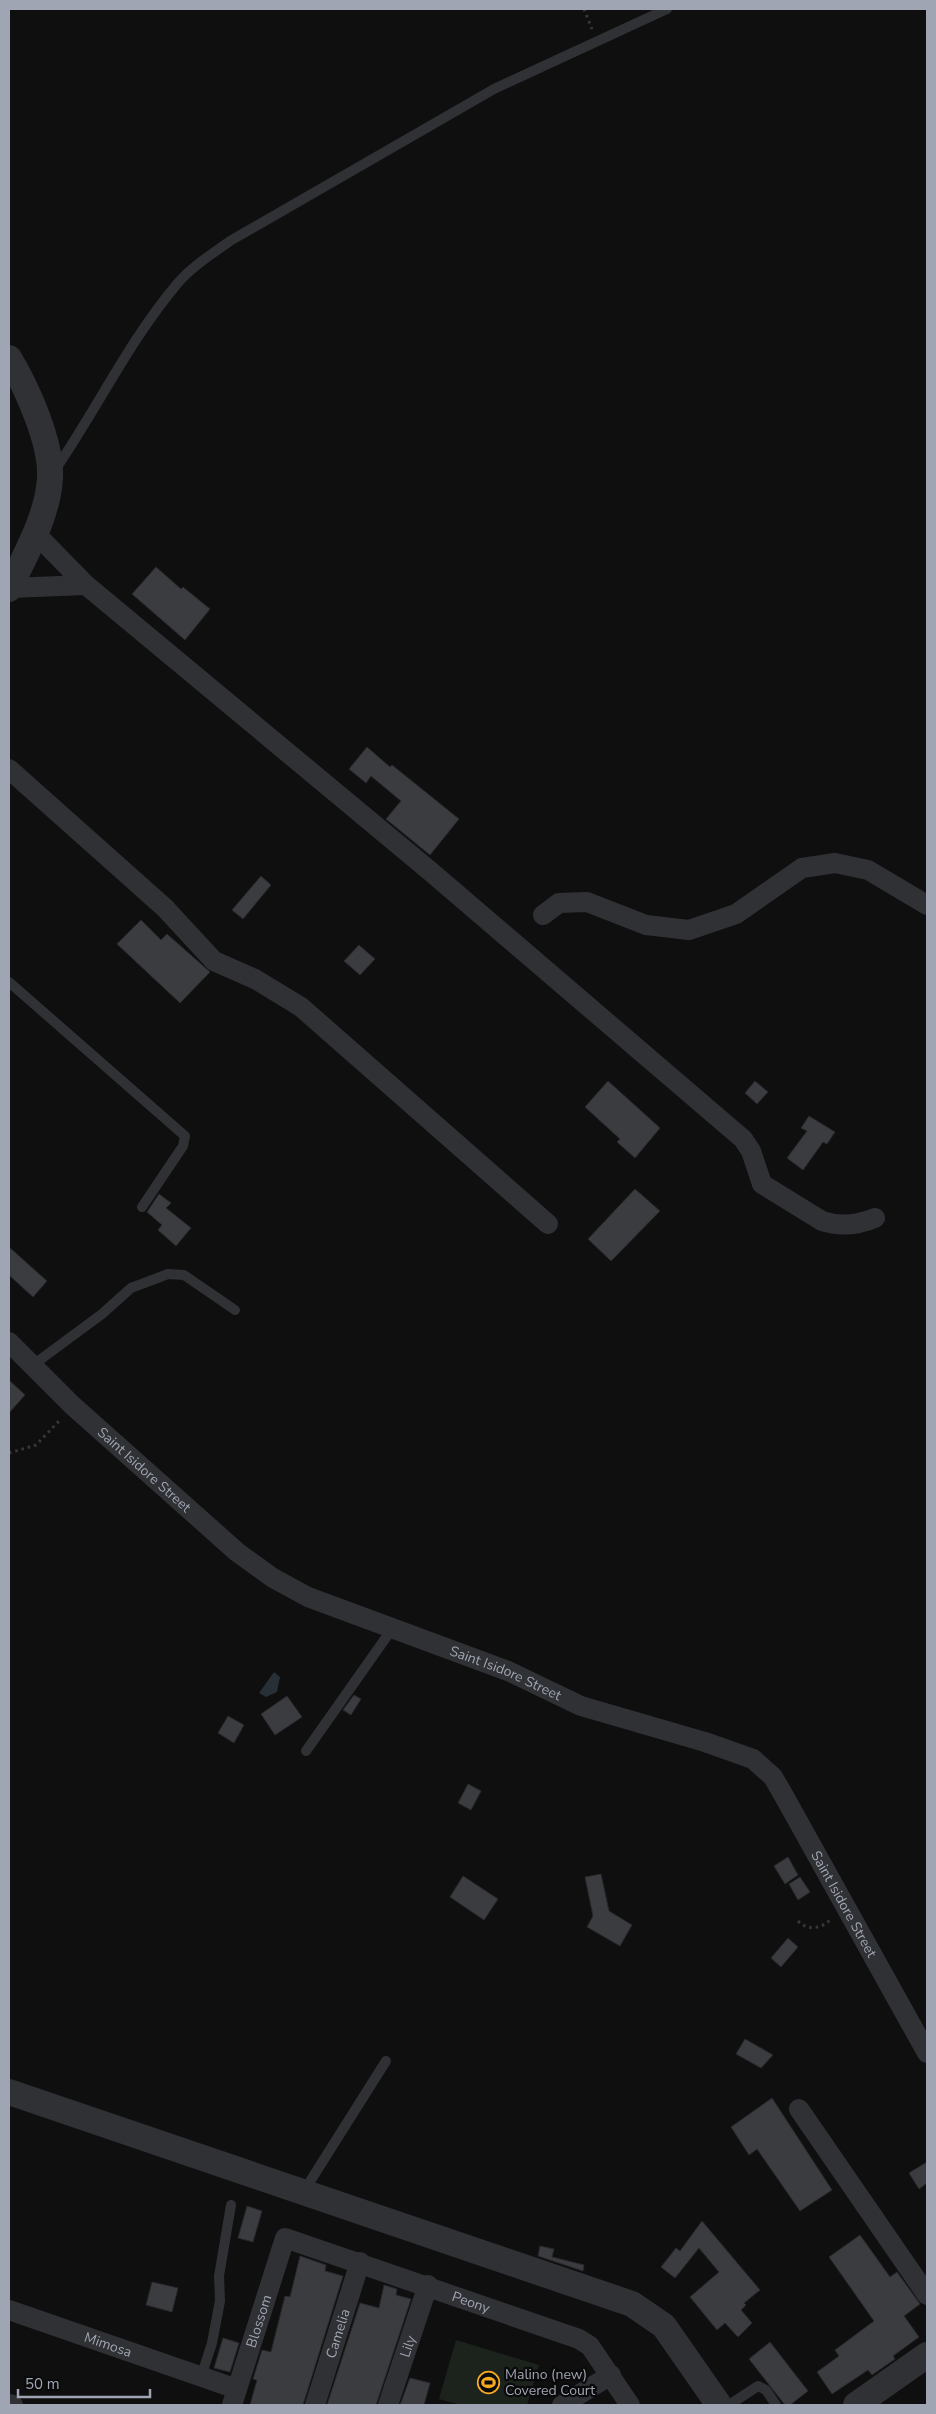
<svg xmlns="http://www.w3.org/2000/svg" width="936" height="2414" viewBox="0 0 936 2414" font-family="'Nunito Sans',sans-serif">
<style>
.green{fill:#1b231c}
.water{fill:#273036}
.building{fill:#3b3c40;stroke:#29292c}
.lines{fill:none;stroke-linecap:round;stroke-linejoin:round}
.path{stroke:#36383c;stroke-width:3;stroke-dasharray:2.5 4;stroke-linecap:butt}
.service{stroke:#303135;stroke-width:10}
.minor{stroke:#303135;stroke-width:20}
.tertiary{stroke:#303135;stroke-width:26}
.labels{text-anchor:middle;stroke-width:4.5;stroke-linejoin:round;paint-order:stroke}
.street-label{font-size:14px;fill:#9fa5b2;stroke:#0a0a0b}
.poi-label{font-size:14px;fill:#9fa5b2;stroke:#0a0a0b;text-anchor:start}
</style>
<rect width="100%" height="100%" fill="#0f0f10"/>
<polygon class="green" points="456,2340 539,2365 527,2405 461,2405 439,2399"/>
<polygon class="water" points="274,1672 280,1677 277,1692 266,1697 259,1693"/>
<g class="building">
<polygon points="156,567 181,589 183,587 210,609 185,640 132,594"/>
<polygon points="367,747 390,767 392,765 459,819 430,855 386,819 401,801 371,776 366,783 349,769"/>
<polygon points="261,876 271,885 243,919 232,910"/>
<polygon points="141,920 161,940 167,934 210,972 180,1003 117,944"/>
<polygon points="359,945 375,959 360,975 344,961"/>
<polygon points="608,1081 660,1128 635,1158 617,1142 620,1139 585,1107"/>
<polygon points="755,1081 768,1092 757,1104 745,1093"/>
<polygon points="809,1116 835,1132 827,1144 823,1142 803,1170 787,1158 807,1131 801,1128"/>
<polygon points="635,1189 660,1211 611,1261 588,1239"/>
<polygon points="159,1194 171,1203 166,1208 191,1228 176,1246 158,1230 162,1225 147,1212"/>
<polygon points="9,1247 47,1281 33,1297 9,1275"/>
<polygon points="9,1380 25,1395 9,1413"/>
<polygon points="354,1695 361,1699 351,1715 343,1710"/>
<polygon points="287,1696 302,1717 275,1735 261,1714"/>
<polygon points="228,1716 244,1725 234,1743 218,1733"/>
<polygon points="468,1784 481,1791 471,1810 458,1803"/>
<polygon points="788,1857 798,1875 785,1884 774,1866"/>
<polygon points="601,1874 609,1911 632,1925 620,1946 587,1927 593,1916 585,1877"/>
<polygon points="463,1876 498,1899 484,1920 450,1897"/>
<polygon points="800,1877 810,1892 798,1900 789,1884"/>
<polygon points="788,1938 798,1947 781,1967 771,1958"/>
<polygon points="745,2039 773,2055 761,2068 736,2054"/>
<polygon points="772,2098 832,2190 800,2211 757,2149 749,2155 731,2127"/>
<polygon points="927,2162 927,2183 919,2189 909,2173"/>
<polygon points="247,2206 262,2211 253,2242 238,2238"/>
<polygon points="702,2221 760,2290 744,2303 746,2305 741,2310 752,2323 738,2337 725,2323 717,2330 690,2297 719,2272 699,2248 675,2278 661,2267 676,2248 680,2251"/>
<polygon points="860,2235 890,2277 897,2272 920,2304 904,2316 919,2337 893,2356 895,2359 872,2375 868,2370 832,2394 817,2372 839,2356 835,2350 874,2321 829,2257"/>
<polygon points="540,2246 554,2249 552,2257 584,2265 583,2271 538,2256"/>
<polygon points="300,2256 326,2265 325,2271 343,2276 303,2405 250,2405 257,2380 253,2379 262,2350 271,2352 285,2296 290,2297"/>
<polygon points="152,2282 178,2288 172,2312 146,2305"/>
<polygon points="384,2285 397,2289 396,2295 411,2299 376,2405 327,2405 360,2303 379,2308"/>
<polygon points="223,2338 239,2343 230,2372 214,2368"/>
<polygon points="770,2342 808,2391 790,2405 785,2405 749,2359"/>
<polygon points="410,2378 430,2383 424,2405 400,2405"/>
</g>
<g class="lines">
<g class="path">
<polyline points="584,9 592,29"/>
<polyline points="9,1453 36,1445 61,1419"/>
<path d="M798 1921C809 1932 823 1928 832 1918"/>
</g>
<g class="service">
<path d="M55 470C97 409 129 341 177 284 191 267 212 254 230 241L494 89 667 9"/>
<polyline points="9,982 185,1136 183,1146 142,1207"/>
<polyline points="33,1365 102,1314 131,1288 168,1274 184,1275 235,1310"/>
<polyline points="306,1751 392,1629"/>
<polyline points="304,2191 386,2061"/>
<polyline points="201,2377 212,2343 220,2301 219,2276 231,2205"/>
<polyline points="729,2405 758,2386 766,2390 776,2405"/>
</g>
<g class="minor">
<path d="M35 533 86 585 430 871 743 1139 751 1151 762 1184 822 1221C840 1227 858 1225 875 1218"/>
<polyline points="9,588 86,585"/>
<polyline points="9,769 165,908 214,961 255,979 301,1007 548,1224"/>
<polyline points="543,915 559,903 587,902 646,925 689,930 736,914 802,868 835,863 868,870 927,905"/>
<path id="s1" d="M9 1342 72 1405 237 1552 273 1578 308 1597 508 1671 581 1706 705 1742 753 1759 773 1777 784 1796 927 2053"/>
<polyline points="799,2109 927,2295"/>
<path id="s2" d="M9 2310 237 2389"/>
<polyline points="9,2404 13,2405"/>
<path id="s3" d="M232 2405 285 2238 579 2339 590 2346 630 2405"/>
<path id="s4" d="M315 2405 360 2262"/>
<path id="s5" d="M388 2405 428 2285"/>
<polyline points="562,2405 611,2375"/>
</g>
<g class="tertiary">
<path d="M9 358C27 388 52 443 50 478 48 516 25 555 9 589"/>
<polyline points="9,2092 632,2304 664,2326 719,2405"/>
<polyline points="856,2405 927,2355"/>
</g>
</g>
<defs>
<symbol id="stadium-ring" viewBox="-11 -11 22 22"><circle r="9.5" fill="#0a0a0b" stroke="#f5aa22" stroke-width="1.5"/><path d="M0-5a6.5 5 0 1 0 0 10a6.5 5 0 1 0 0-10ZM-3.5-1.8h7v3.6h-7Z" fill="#f5aa22"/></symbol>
</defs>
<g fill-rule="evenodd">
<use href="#stadium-ring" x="476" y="2370" width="25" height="25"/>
</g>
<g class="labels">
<g class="street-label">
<text dy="5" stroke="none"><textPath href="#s1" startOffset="186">Saint Isidore Street</textPath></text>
<text dy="5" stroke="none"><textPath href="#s1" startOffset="606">Saint Isidore Street</textPath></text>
<text dy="5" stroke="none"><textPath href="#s1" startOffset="1041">Saint Isidore Street</textPath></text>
<text dy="5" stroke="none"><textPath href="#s3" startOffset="372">Peony</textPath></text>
<text dy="5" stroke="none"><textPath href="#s3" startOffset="88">Blossom</textPath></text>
<text dy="5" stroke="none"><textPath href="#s4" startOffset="75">Camelia</textPath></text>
<text dy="5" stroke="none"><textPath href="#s2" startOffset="105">Mimosa</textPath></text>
<text dy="5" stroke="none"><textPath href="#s5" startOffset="62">Lily</textPath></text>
</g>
<g class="poi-label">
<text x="505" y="2379">Malino (new)<tspan x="505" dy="16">Covered Court</tspan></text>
</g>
</g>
<rect width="936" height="2414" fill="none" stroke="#9fa5b2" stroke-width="20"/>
<path d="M18 2389v8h132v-8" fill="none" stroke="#9fa5b2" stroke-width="2.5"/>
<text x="25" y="2389" font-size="15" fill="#9fa5b2" stroke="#0a0a0b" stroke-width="4" paint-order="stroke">50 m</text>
</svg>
